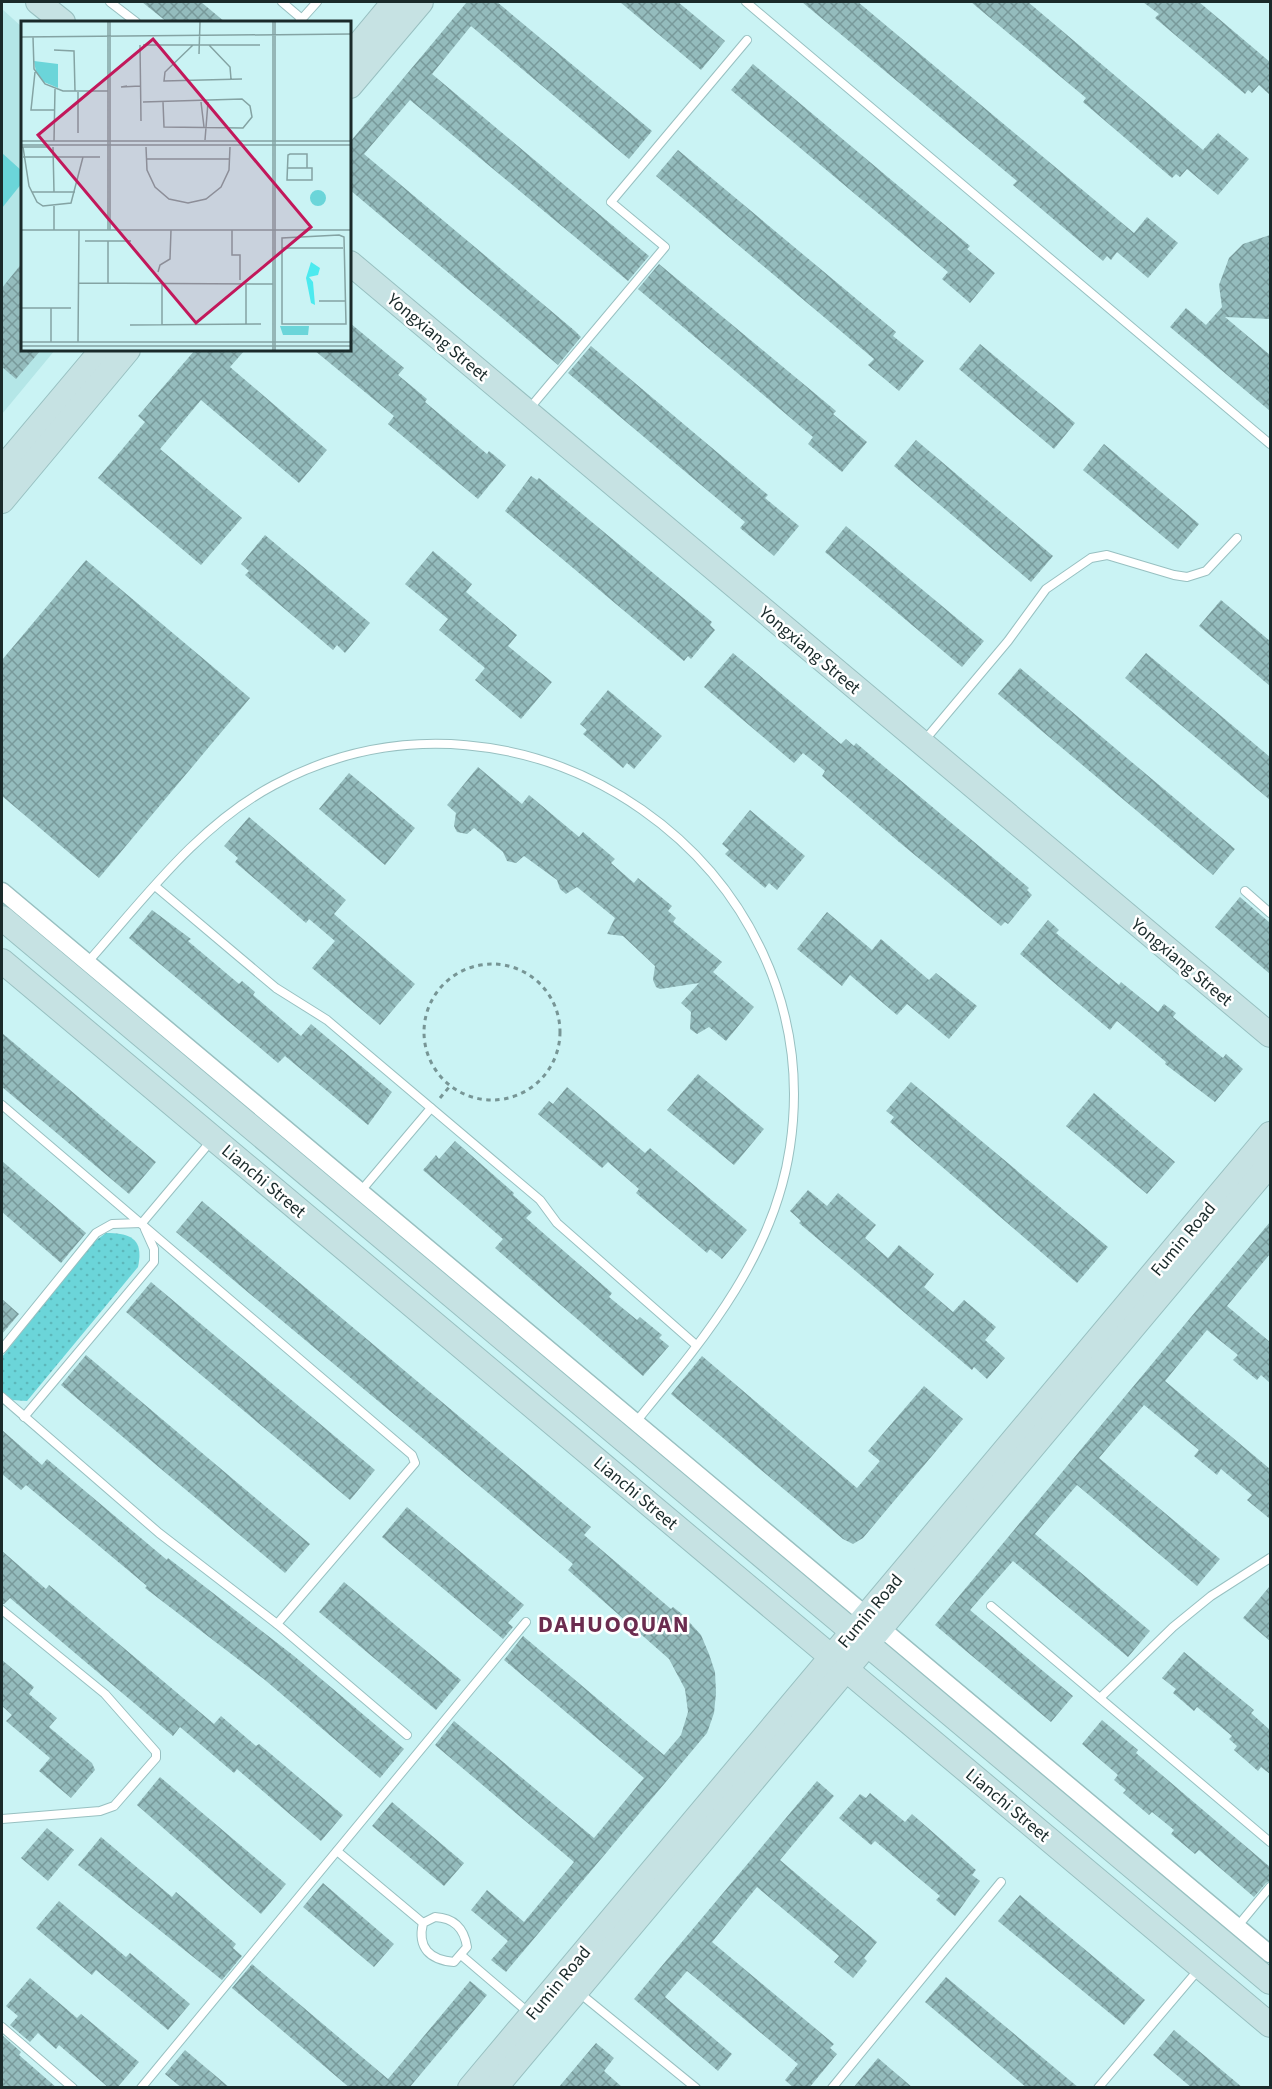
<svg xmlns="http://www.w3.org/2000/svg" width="1272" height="2089" viewBox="0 0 1272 2089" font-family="'Source Sans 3',sans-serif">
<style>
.built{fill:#b4e6e7}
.grass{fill:url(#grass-dots)}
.pitch{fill:#6bd5d9}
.building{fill:url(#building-cross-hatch)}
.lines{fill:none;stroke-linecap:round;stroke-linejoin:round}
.lane-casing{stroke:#98c0c1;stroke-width:10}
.street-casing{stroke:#98c0c1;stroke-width:19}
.secondary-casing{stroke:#98c0c1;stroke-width:26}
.path{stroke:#779595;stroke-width:3;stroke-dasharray:4.5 4.5;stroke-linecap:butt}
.lane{stroke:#fff;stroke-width:8}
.street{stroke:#fff;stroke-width:16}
.secondary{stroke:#c6e2e3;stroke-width:24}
.labels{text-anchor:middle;stroke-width:5;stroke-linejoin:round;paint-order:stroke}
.street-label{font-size:18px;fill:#1a2a2a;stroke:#fff}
.district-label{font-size:24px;font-weight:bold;letter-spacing:1.5px;fill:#6b2c4f;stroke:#fff}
.inset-road{fill:none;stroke:#84a3a3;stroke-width:1.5}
.view{fill:#c2185b;fill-opacity:0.15;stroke:#c2185b;stroke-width:3}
.inset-edge{fill:none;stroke:#1a2a2a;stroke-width:3}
</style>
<defs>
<pattern id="grass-dots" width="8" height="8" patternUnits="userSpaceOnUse" patternTransform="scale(1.5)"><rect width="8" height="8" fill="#6bd5d9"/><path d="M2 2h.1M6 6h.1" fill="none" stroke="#5cb7ba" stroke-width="1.8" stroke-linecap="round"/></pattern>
<pattern id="building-cross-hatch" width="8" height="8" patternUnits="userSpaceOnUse" patternTransform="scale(1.5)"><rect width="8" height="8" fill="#94bcbd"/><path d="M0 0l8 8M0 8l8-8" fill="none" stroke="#78999a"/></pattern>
</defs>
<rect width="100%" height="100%" fill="#caf3f4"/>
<polygon class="built" points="2,9 22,27 22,350 55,350 2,414"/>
<path class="grass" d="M106 1233C131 1233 144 1239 138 1267L27 1401 12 1400 2 1393V1357L91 1244Z"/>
<polygon class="pitch" points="2,153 22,171 22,183 2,208"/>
<g class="building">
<polygon points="142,2 201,2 225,22 167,22"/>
<polygon points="467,2 497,2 652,131 629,159 471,26 432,74 649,256 628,281 410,100 364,154 575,331 581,337 558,365 350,190 350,142"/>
<polygon points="620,2 678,2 725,41 701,70"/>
<polygon points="802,2 858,2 1134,233 1147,217 1178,243 1148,278 1117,252 1111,260 1107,256 1103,261 1013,185 1017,181"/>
<polygon points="971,2 1028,2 1203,150 1218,133 1249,159 1218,195 1187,169 1180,177 1176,174 1172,178 1083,102 1086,98"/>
<polygon points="1143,2 1199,2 1270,62 1270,95 1259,85 1252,93 1248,90 1245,94 1155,18 1159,14"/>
<polygon points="753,64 970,246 967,249 995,273 970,303 942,279 948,272 731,90"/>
<polygon points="678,150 896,332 893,336 924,361 899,391 868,365 874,359 656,176"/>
<polygon points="1270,235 1270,319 1225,317 1270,355 1270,411 1170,327 1186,308 1206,325 1222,307 1219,285 1229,258 1243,244"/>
<polygon points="22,263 22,350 41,350 16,379 2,367 2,288"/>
<polygon points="659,264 836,411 833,414 867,442 842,472 808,444 813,437 638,289"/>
<polygon points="350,323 404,368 398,375 427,399 425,402 487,454 489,451 506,465 478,499 388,424 394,416 314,350 350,350"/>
<polygon points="980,344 1075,423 1054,449 959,369"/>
<polygon points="591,346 768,495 765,498 799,526 774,556 740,528 745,522 568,373"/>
<polygon points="195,350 245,350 230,367 327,450 299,483 201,400 160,449 242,518 201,565 98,478 145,422 138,416"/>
<polygon points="916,440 1053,556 1031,582 894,466"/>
<polygon points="1104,444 1199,524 1178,549 1083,470"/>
<polygon points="531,476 537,480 539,478 712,622 710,625 715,630 691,659 688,656 684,661 505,511"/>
<polygon points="846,526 984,641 962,667 825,552"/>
<polygon points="265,535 370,623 345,653 337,645 333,650 245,575 249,571 241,564"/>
<polygon points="433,551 472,584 466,592 517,635 508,646 552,682 521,719 475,680 485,668 439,630 448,619 405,584"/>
<polygon points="86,560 250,698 99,878 2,796 2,660"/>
<polygon points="1221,600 1270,641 1270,686 1199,626"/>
<polygon points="733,653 841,744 846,739 854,746 856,743 1029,888 1027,890 1032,895 1008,924 1005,922 1001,926 899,842 822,776 825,771 803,753 794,763 704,687"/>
<polygon points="1146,653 1270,757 1270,800 1125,678"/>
<polygon points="1020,668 1235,849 1213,875 998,694"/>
<polygon points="608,690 662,736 634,769 627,763 623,768 583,734 587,730 580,724"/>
<polygon points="478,767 522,804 529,795 579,837 583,832 615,859 611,863 634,883 638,878 672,906 668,911 676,918 673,922 722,962 713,972 754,1007 726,1041 709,1027 697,1034 690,1029 691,1012 681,1003 699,983 660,989 656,987 653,980 655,966 623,936 607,934 615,918 577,887 566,894 560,889 557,880 524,856 516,863 507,861 503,852 474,828 467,834 457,832 454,826 456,813 447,805"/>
<polygon points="349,773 415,828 385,865 319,809"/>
<polygon points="750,810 805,856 777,890 769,883 765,888 725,854 729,850 722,844"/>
<polygon points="249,817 346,900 334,914 415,984 380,1025 312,968 335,941 309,919 306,923 235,862 238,858 224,846"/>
<polygon points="1240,897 1270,923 1270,974 1215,927"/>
<polygon points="152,910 191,939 188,941 239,984 242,981 255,992 253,995 301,1036 311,1024 392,1092 368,1125 285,1056 278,1063 129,938"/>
<polygon points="827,912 872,950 881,939 929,980 936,973 977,1006 949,1039 907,1004 897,1015 850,975 842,986 797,949"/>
<polygon points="1048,920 1059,930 1056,933 1119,985 1121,982 1158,1012 1164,1004 1176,1013 1173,1017 1223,1058 1226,1054 1243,1069 1215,1102 1165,1064 1166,1062 1117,1021 1110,1030 1020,954"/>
<polygon points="2,1033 156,1162 129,1194 2,1087"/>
<polygon points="698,1074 764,1129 734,1165 667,1110"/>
<polygon points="911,1082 1108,1247 1077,1283 890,1122 894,1117 886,1111"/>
<polygon points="567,1087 645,1153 650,1148 747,1230 722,1259 710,1249 707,1253 636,1193 639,1189 608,1162 602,1168 538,1114 549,1101 553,1104"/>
<polygon points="1094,1093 1175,1162 1147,1194 1066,1126"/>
<polygon points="455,1141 514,1193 513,1195 532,1212 526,1218 612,1293 609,1297 637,1320 640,1317 662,1335 659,1338 669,1346 643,1376 495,1248 503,1239 423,1170 436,1155 439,1159"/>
<polygon points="2,1161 86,1233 61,1263 2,1212"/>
<polygon points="808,1190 827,1206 838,1193 876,1225 865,1238 888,1258 899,1245 934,1274 924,1287 953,1312 964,1300 996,1327 985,1340 1005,1358 987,1379 974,1367 972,1370 799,1223 801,1221 790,1211"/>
<polygon points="202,1201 591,1527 584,1535 671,1609 673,1607 682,1614 701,1635 709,1654 715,1672 716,1693 714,1713 707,1733 506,1972 491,1960 508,1941 471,1910 487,1890 524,1922 574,1862 435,1745 454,1721 594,1838 644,1778 504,1660 523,1636 664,1755 681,1735 688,1712 685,1689 669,1659 568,1570 573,1564 176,1232"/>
<polygon points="1270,1222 1270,1254 1227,1306 1270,1342 1270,1383 1261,1375 1257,1380 1233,1360 1238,1355 1207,1330 1165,1381 1270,1469 1270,1519 1247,1500 1252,1495 1221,1469 1217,1475 1194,1456 1199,1450 1144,1405 1099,1458 1220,1559 1197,1586 1077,1485 1035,1534 1150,1631 1128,1657 1013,1561 970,1610 1073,1696 1051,1722 935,1625"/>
<polygon points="151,1282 375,1470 350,1500 126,1312"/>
<polygon points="2,1299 19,1314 2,1334"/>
<polygon points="86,1355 310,1544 285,1573 61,1385"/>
<polygon points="702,1356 857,1488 880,1461 868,1451 924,1386 963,1419 863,1538 853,1544 843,1539 671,1394"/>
<polygon points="2,1430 42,1465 47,1459 167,1560 168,1558 294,1656 404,1749 380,1778 265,1680 145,1588 147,1586 26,1485 21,1490 2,1474"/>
<polygon points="407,1507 524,1605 508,1623 513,1627 503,1639 382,1537"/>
<polygon points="2,1551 46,1589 49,1585 214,1724 221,1716 256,1746 259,1744 343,1815 321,1841 237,1769 234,1773 180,1727 173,1736 10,1598 4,1604 2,1604"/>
<polygon points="344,1582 461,1680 436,1710 319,1612"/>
<polygon points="1270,1586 1270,1641 1243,1618"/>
<polygon points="1184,1652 1254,1710 1251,1713 1270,1730 1270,1774 1261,1767 1258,1771 1234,1750 1237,1746 1229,1739 1232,1736 1197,1707 1194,1711 1173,1693 1176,1689 1162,1678"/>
<polygon points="2,1660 34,1687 29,1694 57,1718 49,1727 92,1763 95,1770 71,1798 39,1771 50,1758 6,1721 12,1715 2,1706"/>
<polygon points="1102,1720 1138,1750 1136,1753 1270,1867 1270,1881 1266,1883 1254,1897 1199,1850 1195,1854 1171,1834 1174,1830 1152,1812 1149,1815 1123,1793 1126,1790 1114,1780 1118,1775 1082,1744"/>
<polygon points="160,1777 286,1884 261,1914 137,1805"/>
<polygon points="817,1781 834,1796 780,1860 877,1942 864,1958 867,1961 853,1978 834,1962 839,1956 757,1887 712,1942 834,2044 830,2048 837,2054 809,2088 794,2088 785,2080 798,2064 687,1971 665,1997 732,2054 718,2071 634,1999"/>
<polygon points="870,1793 905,1822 912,1814 976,1870 972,1875 980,1881 955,1916 936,1900 940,1896 875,1841 871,1845 839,1818 860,1794 866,1798"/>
<polygon points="392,1802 464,1863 444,1886 372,1826"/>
<polygon points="47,1828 74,1850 48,1881 21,1858"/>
<polygon points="101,1837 172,1897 176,1892 236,1944 233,1948 242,1956 222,1980 78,1865"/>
<polygon points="323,1883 394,1944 374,1967 303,1907"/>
<polygon points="1020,1895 1145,2000 1124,2025 998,1921"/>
<polygon points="59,1901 126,1957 130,1953 190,2004 168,2030 96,1970 92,1975 36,1928"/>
<polygon points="252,1964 388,2079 470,1981 487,1995 409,2088 350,2088 232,1988"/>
<polygon points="946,1977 1079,2088 1027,2088 925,2002"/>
<polygon points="30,1978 77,2018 81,2014 139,2062 117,2088 109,2088 59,2045 56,2049 38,2033 30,2042 10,2025 18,2016 6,2006"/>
<polygon points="1174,2030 1243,2088 1192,2088 1153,2055"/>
<polygon points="2,2035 21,2052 19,2055 57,2088 2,2088"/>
<polygon points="596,2043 614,2058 604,2071 623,2088 558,2088"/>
<polygon points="185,2050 230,2088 182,2088 165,2074"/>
<polygon points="878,2058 913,2088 853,2088"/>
</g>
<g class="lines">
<defs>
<g id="lane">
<polyline points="110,2 136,22"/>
<polyline points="282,2 302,19"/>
<polyline points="746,2 1270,444"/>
<polyline points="299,22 317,2"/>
<polyline points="529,409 665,247 611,202 747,40"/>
<polyline points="924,741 1008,641 1046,589 1091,558 1107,555 1174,575 1187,577 1206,571 1237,538"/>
<polyline points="155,886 276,988 327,1020 540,1200 557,1223 696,1345"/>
<polyline points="1245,891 1270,913"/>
<path d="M87 963C144 899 197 826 274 785 525 651 832 864 790 1147 774 1257 703 1340 635 1423"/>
<polyline points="2,1105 412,1455 415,1463 277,1624"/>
<polyline points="360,1192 431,1108"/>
<polyline points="142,1223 211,1141"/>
<polyline points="2,1349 96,1233 112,1224 141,1223"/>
<polyline points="2,1397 159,1533 277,1624 407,1735"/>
<polyline points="24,1417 154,1262 154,1249 145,1229"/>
<polyline points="991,1606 1270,1842"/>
<polyline points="2,1610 105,1694 156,1752 156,1758 114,1806 100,1811 2,1819"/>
<polyline points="1100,1698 1173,1627 1211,1596 1270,1558"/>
<polyline points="337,1851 423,1923"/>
<path d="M435 1917C454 1918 464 1928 467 1947L454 1962C430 1960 417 1948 423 1923Z"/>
<polyline points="1237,1927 1270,1887"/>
<polyline points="461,1955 529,2013"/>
<polyline points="577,1991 696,2088"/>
<polyline points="2,2027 73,2088"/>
<polyline points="141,2088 526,1622"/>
<polyline points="832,2088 1001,1882"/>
<polyline points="1098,2088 1199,1969"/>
</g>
<polyline id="street" points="2,891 1270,1954"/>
<g id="secondary">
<polyline points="38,2 63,22"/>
<polyline points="350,55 394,2"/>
<polyline points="350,86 421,2"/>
<polyline points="350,263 1270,1035"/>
<polyline points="2,469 102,350"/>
<polyline points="2,501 128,350"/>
<polyline points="2,918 1270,1982"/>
<polyline points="2,961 1270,2025"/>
<polyline points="470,2088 1270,1134"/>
<polyline points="495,2088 1270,1164"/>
</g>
</defs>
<use href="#lane" class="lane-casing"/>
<use href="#street" class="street-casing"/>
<use href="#secondary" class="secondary-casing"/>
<g class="path">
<circle cx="492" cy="1032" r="68"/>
<polyline points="440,1098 450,1086"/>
</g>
<use href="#lane" class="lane"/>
<use href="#street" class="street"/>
<use href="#secondary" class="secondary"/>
</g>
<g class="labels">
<g class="street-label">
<text transform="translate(438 337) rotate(40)" y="6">Yongxiang Street</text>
<text transform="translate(810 650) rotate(40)" y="6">Yongxiang Street</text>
<text transform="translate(1182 962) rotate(40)" y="6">Yongxiang Street</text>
<text transform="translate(264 1181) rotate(40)" y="6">Lianchi Street</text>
<text transform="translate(1183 1239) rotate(-50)" y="6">Fumin Road</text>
<text transform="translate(636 1493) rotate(40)" y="6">Lianchi Street</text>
<text transform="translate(870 1611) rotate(-50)" y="6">Fumin Road</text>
<text transform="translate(1008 1805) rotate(40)" y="6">Lianchi Street</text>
<text transform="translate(558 1983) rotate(-50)" y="6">Fumin Road</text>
</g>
<g class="district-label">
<text x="614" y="1632">DAHUOQUAN</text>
</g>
</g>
<g transform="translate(21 21)">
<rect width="330" height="330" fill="#caf3f4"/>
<path d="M13 40 37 43V67L23 61 15 51ZM289 177a8 8 0 1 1 16 0a8 8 0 1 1-16 0ZM259 305H288L287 314H262Z" fill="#6bd5d9"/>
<path d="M290 241 299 247 297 254 288 256 292 261 294 284 290 282 285 257Z" fill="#4ceaef"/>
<path class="inset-road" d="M252 1V329M254 1V329M0 16 330 13M12 16 13 48 24 63 42 70H87M119 24 120 100M122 24H239M172 24 144 51 143 60 221 58M188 24 209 46 210 58M33 29 53 30 54 70M178 33 179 1M14 51 10 89H33M106 65 100 66 119 65M57 71V112M122 81 221 78 229 85 231 96 222 107 143 106 142 81M180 81 183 106M184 119 187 81M0 120H330M33 120 34 68M0 124H330M0 126H28M2 126 8 165 16 181 22 185 50 182 62 136M32 126 33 171M125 126 126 149 134 166 148 178 167 182 185 178 200 166 208 149 209 126M2 136H79M125 138H209M267 147H291V159H266L267 134 269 133H286V147M11 171H54M33 185V209M0 209H330M87 209V1M89 209V1M211 209V234H219V259M318 214 323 216 325 303H261V217ZM64 220H110M261 227H322M137 251 139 244 149 238 150 209M57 262 252 263M87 262V220M141 262V304M225 263V303M298 280H325M0 287H50M109 304 240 303M0 321H330M30 321V287M57 321 58 209M0 325H330"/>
<path class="view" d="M132 18 290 206 175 302 17 114Z"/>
<rect width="330" height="330" class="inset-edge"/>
</g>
<rect width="1272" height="2089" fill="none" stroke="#1a2a2a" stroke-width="6"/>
</svg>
